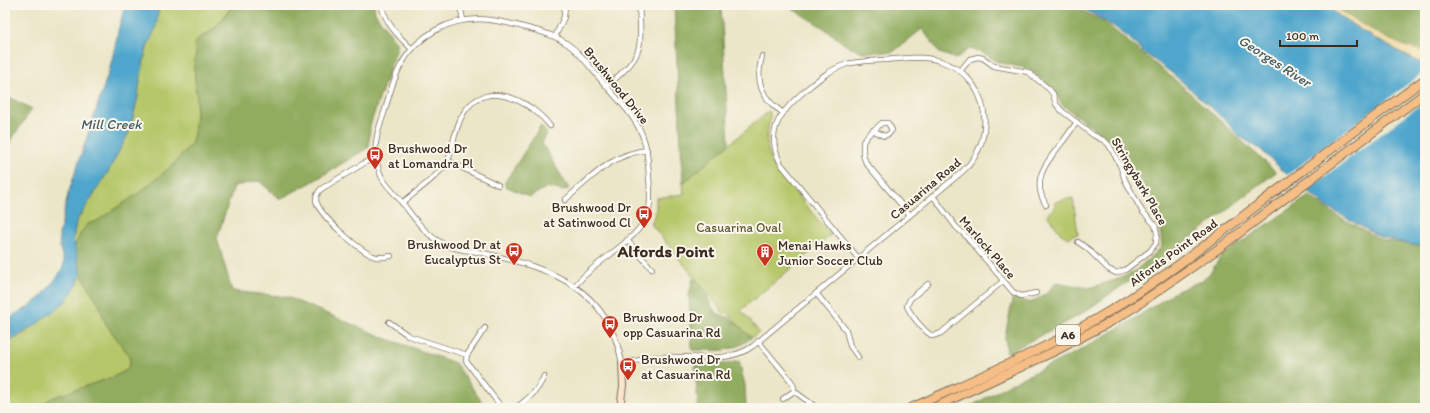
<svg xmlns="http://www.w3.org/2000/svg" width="1430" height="413" viewBox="0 0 1430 413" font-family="Itim,sans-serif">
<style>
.green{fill:#b6c76a;stroke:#787844}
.forest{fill:#90ac5e;stroke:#666b3e}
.sand{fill:#eeda9e;stroke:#94825e}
.water{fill:#4fa6cc;stroke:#456875}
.pier{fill:#ebe6c8}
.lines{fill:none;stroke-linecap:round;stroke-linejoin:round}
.stream{stroke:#4fa6cc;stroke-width:1.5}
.street-casing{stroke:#796c5a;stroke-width:6}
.secondary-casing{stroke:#796c5a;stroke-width:8}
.highway-casing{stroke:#796c5a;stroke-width:10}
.street{stroke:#fff;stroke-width:4.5}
.secondary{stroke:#fbe5cf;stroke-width:6}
.highway{stroke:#f5be86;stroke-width:8}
.labels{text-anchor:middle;stroke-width:4;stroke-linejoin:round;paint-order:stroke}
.shield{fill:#fbf7ec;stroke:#75685c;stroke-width:1}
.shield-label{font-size:12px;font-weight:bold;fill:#3b2a1e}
.street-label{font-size:13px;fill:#3b2a1e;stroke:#fbf7ec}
.poi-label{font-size:13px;fill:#3b2a1e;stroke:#fbf7ec;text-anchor:start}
.park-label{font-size:13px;fill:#605935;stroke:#fbf7ec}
.water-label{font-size:14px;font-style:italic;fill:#435c64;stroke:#fbf7ec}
.district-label{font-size:17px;font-weight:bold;fill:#3b2a1e;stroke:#fbf7ec}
</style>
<rect width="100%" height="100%" fill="#fbf7ec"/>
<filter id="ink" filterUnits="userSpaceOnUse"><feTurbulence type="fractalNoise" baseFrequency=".025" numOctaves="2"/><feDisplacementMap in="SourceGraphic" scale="8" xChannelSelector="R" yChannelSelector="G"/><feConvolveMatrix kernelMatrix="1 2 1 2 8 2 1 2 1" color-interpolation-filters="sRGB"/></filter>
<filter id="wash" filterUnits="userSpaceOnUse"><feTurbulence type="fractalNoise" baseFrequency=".012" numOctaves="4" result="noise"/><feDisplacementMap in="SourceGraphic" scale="16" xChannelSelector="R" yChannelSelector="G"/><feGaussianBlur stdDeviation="0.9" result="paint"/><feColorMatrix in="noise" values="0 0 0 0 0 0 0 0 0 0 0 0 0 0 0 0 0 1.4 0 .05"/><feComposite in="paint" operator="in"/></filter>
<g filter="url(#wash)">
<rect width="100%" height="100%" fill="#ebe6c8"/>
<g class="green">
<polygon points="159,5 233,5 217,26 202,37 196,54 194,67 197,100 195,128 192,143 172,166 139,193 97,221 88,224 81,233 74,247 73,239 76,222 108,172 129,132 135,109 144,60"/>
<path d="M769 111C772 118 769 122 768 129 765 145 769 159 778 172L831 235 741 310 759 332 751 338 727 312 724 314 651 224 656 211V198L684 194 683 183Z"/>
<polygon points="1073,198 1078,234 1073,235 1069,238 1061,234 1048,216 1048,213 1054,209 1055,202"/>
<polygon points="81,274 99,304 106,324 129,355 130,363 127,370 113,377 54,397 35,408 5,408 5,344 22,335 45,317 77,285"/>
</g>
<g class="forest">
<polygon points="233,5 374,5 375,13 398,45 370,125 369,147 312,182 280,199 259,181 234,186 217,238 232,291 287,297 385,338 455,363 486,408 35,408 54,397 113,377 127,370 130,363 129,355 106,324 99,304 81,274 74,247 81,233 88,224 97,221 139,193 172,166 192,143 195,128 197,100 194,67 196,54 195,44 200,37 206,35 217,26"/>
<polygon points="674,5 721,5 729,144 683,183"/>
<polygon points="786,5 1071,5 1104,22 1181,85 1276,172 1182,245 1078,316 1007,353 1005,337 1013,296 1030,303 1047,293 1056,282 1089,288 1119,279 1134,272 1162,247 1159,216 1145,187 1116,145 1061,104 1055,90 1029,69 998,62 980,51 969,49 956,59 940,53 922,29 893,52 862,52 847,46 824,28"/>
<polygon points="1325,5 1425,5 1425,65"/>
<polygon points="5,95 32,109 5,149"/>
<polygon points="541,126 547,134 542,143 569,189 563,191 547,187 530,197 505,186 505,182"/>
<polygon points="1309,196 1339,217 1382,240 1425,247 1425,408 968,408 1008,385 1079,351 1132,320 1177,291 1203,280 1209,275 1221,256"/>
<path d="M693 278C708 286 707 303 716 312 720 316 725 315 730 318 738 324 745 331 751 338 731 354 716 350 692 350L689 295Z"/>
<polygon points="739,361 745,385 746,408 698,408 695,364 727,364"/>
</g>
<path class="sand" d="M1325 5H1334L1340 11C1365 26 1396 47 1425 51V65C1390 47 1355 29 1325 5Z"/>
<g class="water">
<polygon points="125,5 159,5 156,28 147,47 144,60 140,79 138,97 129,132 108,172 76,222 73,239 81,274 77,285 64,303 34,326 5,344 5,323 15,314 27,308 43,295 58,276 63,267 64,262 60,248 59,235 68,194 109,71 115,47 118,31"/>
<path d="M1077 5H1325C1355 29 1390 47 1425 65V246L1412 245 1380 237 1327 207 1292 179 1260 149 1239 136 1225 120 1172 73 1143 52 1128 37 1113 26Z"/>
</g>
<polygon class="pier" points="1425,71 1425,101 1304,192 1286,176"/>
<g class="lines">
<polyline class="stream" points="5,25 12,5"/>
</g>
</g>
<g filter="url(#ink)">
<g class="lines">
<defs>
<g id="street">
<path d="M381 5C387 25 398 36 412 49"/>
<polyline points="460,5 463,20"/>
<polyline points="555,37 564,17 565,5"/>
<path d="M762 56C755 81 761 98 782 112"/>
<polyline points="960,71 970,59 978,57 983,58 994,66 1028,72 1049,89 1053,94 1056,104 1062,111 1093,135 1105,141 1109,145 1120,165 1125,180 1142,211 1155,225 1157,233 1156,243 1150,251 1125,270 1116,273 1108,269 1088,249 1078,242"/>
<path d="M607 86C643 55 642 52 639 5"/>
<polyline points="873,130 884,136 889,134 892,130 888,123 882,123 868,135 863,142 863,155 866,163 910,215"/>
<path d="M376 158 366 162 321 189C318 192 316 195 316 200 318 215 362 253 376 257 381 258 386 257 391 256"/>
<polyline points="448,161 498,185"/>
<polyline points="933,196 956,227 964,234 1013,292 1021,296 1036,293"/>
<path d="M565 200C591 178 611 154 647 150"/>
<path d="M402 203C418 190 436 178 448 161 453 146 455 128 463 114 485 77 531 101 550 126"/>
<path d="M1046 205C1031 181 1045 164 1060 145 1066 138 1071 130 1077 122"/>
<polyline points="627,240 652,269"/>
<path d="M928 284 910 299 907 306C910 314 925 333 933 336L941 333 1003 281"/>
<path d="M575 286C594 260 641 241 649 210 651 199 650 188 649 177 648 165 648 152 644 140 637 117 616 98 601 80 590 67 580 52 566 43 554 35 540 31 527 28 495 19 467 13 436 30 403 48 394 76 385 110 380 125 374 140 376 155 376 163 379 171 382 178 387 186 394 193 400 200 413 216 426 237 446 245 459 251 473 250 487 254 553 269 608 288 622 363 634 362 646 358 659 357 690 355 727 365 753 346L963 171C999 138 989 76 940 61 922 55 902 59 883 60 871 61 859 61 847 64 831 69 820 78 808 88 782 110 763 130 781 164L858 258"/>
<polyline points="816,293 846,330 850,346 858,357"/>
<polyline points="389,322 409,336 467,355"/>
<polyline points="485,328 467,355 466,361 502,408"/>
<polyline points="758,341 791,381 794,387 794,391 817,408"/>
<polyline points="783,399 794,391"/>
<path d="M516 408C528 399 539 390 544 376"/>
</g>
<polyline id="secondary" points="620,408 623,386 622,363"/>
<g id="highway">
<path d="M911 408C979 377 1049 348 1113 309 1163 278 1209 242 1255 207 1312 164 1368 121 1425 79"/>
<polyline points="933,408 1055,351 1110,322 1136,306 1218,249 1425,93"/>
</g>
</defs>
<use href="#street" class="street-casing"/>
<use href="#secondary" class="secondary-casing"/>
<use href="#highway" class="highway-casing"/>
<use href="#street" class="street"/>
<use href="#secondary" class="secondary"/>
<use href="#highway" class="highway"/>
</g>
</g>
<defs>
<symbol id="bus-pin" viewBox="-11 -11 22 30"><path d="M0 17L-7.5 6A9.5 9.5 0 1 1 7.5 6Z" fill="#c8321e" stroke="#fbf7ec"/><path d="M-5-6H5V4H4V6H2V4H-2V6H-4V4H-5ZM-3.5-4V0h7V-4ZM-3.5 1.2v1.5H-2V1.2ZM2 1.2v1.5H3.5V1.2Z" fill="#fff"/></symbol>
<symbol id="building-pin" viewBox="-11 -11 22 30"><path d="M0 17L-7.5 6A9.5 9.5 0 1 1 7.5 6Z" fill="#c8321e" stroke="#fbf7ec"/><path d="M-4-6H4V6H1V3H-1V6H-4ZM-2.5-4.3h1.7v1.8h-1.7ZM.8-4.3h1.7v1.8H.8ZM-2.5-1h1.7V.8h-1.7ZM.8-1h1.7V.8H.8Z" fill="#fff"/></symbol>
</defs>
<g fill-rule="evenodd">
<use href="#bus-pin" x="365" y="145" width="20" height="27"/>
<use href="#bus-pin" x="634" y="204" width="20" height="27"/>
<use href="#bus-pin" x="504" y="241" width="20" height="27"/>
<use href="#building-pin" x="755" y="242" width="20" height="27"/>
<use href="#bus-pin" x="600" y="314" width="20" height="27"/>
<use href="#bus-pin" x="618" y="356" width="20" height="27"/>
</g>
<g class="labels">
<rect class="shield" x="1056" y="325" width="24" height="20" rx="3"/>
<g class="shield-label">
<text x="1068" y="339">A6</text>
</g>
<g class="street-label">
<text transform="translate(617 85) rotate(51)" y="5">Brushwood Drive</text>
<text transform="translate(1140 181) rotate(60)" y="5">Stringybark Place</text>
<text transform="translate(925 188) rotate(-40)" y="5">Casuarina Road</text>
<text transform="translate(988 247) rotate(49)" y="5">Marlock Place</text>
<text transform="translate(1173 252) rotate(-36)" y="5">Alfords Point Road</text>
</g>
<g class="poi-label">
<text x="388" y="153">Brushwood Dr<tspan x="388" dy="15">at Lomandra Pl</tspan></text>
<text x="631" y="212" text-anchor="end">Brushwood Dr<tspan x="631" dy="15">at Satinwood Cl</tspan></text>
<text x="501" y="249" text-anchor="end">Brushwood Dr at<tspan x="501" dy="15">Eucalyptus St</tspan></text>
<text x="778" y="250">Menai Hawks<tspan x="778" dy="15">Junior Soccer Club</tspan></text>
<text x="623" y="322">Brushwood Dr<tspan x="623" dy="15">opp Casuarina Rd</tspan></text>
<text x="641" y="364">Brushwood Dr<tspan x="641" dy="15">at Casuarina Rd</tspan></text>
</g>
<g class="park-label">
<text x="739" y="232">Casuarina Oval</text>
</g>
<g class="water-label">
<text transform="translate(1275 61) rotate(33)" y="5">Georges River</text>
<text x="111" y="129">Mill Creek</text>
</g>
<g class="district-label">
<text x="666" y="257">Alfords Point</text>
</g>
</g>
<rect width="1430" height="413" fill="none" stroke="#fbf7ec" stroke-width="20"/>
<path d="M1280 40v6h77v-6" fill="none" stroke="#3b2a1e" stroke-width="2"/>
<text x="1286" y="40" font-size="12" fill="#3b2a1e" stroke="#fbf7ec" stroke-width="3" paint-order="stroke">100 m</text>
</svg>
